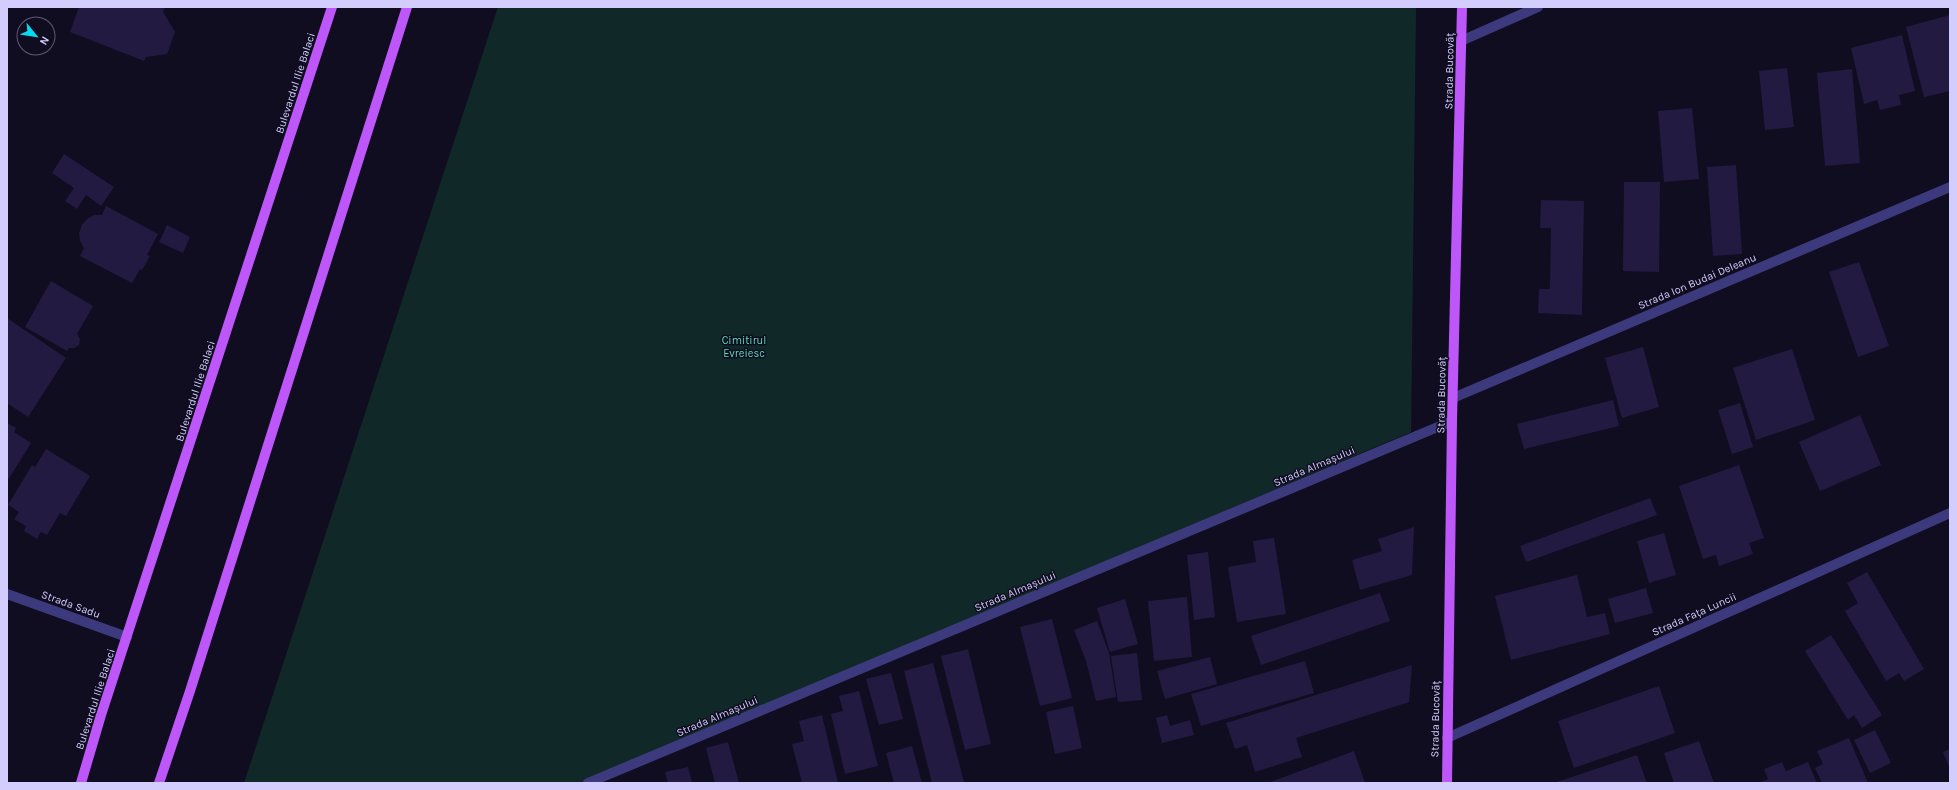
<svg xmlns="http://www.w3.org/2000/svg" width="1957" height="790" viewBox="0 0 1957 790" font-family="Karla,sans-serif">
<style>
.green{fill:#102928}
.building{fill:#221a40}
.lines{fill:none;stroke-linecap:round;stroke-linejoin:round}
.minor{stroke:#3c397d;stroke-width:10}
.major{stroke:#be57fa;stroke-width:10}
.labels{text-anchor:middle;stroke-width:3;stroke-linejoin:round;paint-order:stroke}
.street-label{font-size:11px;fill:#d3cdfe;stroke:#100d20}
.park-label{font-size:11px;fill:#5cdbbb;stroke:#100d20}
</style>
<rect width="100%" height="100%" fill="#100d20"/>
<polygon class="green" points="498,7 1416,7 1411,432 584,783 244,783"/>
<g class="building">
<polygon points="79,7 165,7 163,12 175,32 167,54 146,57 144,61 70,32"/>
<polygon points="1950,15 1950,91 1924,97 1906,27"/>
<polygon points="1902,35 1915,91 1899,95 1901,105 1880,110 1877,100 1864,104 1851,48"/>
<polygon points="1787,68 1794,127 1765,130 1759,71"/>
<polygon points="1852,69 1860,163 1825,166 1817,73"/>
<polygon points="1692,108 1699,179 1664,182 1658,111"/>
<polygon points="64,154 114,187 101,206 86,195 77,209 65,201 74,188 52,173"/>
<polygon points="1736,165 1742,254 1713,256 1707,167"/>
<polygon points="1624,182 1660,182 1659,272 1623,271"/>
<polygon points="1541,200 1584,201 1582,315 1538,313 1539,289 1550,289 1551,228 1540,228"/>
<polygon points="106,206 158,234 147,255 150,256 142,270 140,269 132,283 80,256 84,248 80,241 79,233 82,225 87,219 94,215 102,215"/>
<polygon points="167,225 190,237 183,253 159,242"/>
<polygon points="1859,262 1889,346 1858,357 1829,272"/>
<polygon points="51,281 93,306 77,334 80,339 79,345 74,348 69,348 67,351 25,327"/>
<polygon points="7,318 66,358 28,417 7,403"/>
<polygon points="1643,347 1659,407 1622,418 1605,358"/>
<polygon points="1792,349 1815,420 1756,440 1733,368"/>
<polygon points="1613,400 1619,426 1524,449 1517,424"/>
<polygon points="1740,403 1753,447 1732,454 1718,410"/>
<polygon points="1860,415 1881,465 1820,491 1799,442"/>
<polygon points="7,423 16,428 14,432 31,443 8,480"/>
<polygon points="46,449 90,476 66,516 60,513 47,535 41,532 37,539 24,531 26,526 14,519 19,512 8,505 32,465 35,467"/>
<polygon points="1739,465 1764,538 1749,543 1753,554 1719,566 1716,555 1703,559 1679,486"/>
<polygon points="1650,498 1657,515 1526,562 1520,546"/>
<polygon points="1414,527 1412,575 1360,590 1352,560 1382,551 1378,539"/>
<polygon points="1664,533 1676,575 1649,583 1637,541"/>
<polygon points="1274,538 1286,614 1237,622 1228,567 1256,562 1253,541"/>
<polygon points="1208,552 1215,617 1194,620 1187,555"/>
<polygon points="1867,572 1924,669 1904,681 1899,673 1886,681 1845,611 1858,603 1847,583"/>
<polygon points="1577,575 1587,617 1605,613 1610,634 1511,660 1495,596"/>
<polygon points="1646,588 1653,613 1615,623 1608,599"/>
<polygon points="1380,593 1390,621 1261,665 1251,636"/>
<polygon points="1187,597 1192,657 1154,661 1148,601"/>
<polygon points="1125,599 1138,644 1110,652 1097,608"/>
<polygon points="1052,619 1072,698 1040,706 1020,627"/>
<polygon points="1097,621 1109,653 1116,697 1096,701 1086,661 1074,630"/>
<polygon points="1831,635 1882,715 1862,728 1854,715 1848,720 1805,651"/>
<polygon points="968,649 991,744 965,750 941,656"/>
<polygon points="1137,653 1142,700 1118,702 1111,656"/>
<polygon points="1210,657 1217,684 1165,699 1157,671"/>
<polygon points="1305,661 1314,693 1201,726 1191,694"/>
<polygon points="933,663 964,782 961,783 932,783 904,671"/>
<polygon points="1412,665 1409,702 1296,738 1302,757 1255,772 1247,745 1235,749 1226,723"/>
<polygon points="891,673 903,719 879,725 866,679"/>
<polygon points="1659,686 1675,733 1574,768 1558,721"/>
<polygon points="859,691 878,766 845,774 831,714 843,711 839,696"/>
<polygon points="1073,706 1082,748 1055,754 1046,712"/>
<polygon points="822,715 838,783 802,783 792,744 804,741 799,721"/>
<polygon points="1167,715 1170,726 1190,720 1194,735 1162,743 1156,718"/>
<polygon points="1875,730 1891,763 1870,773 1854,740"/>
<polygon points="1849,738 1868,783 1822,783 1815,768 1823,764 1817,751"/>
<polygon points="1699,741 1714,783 1674,783 1664,753"/>
<polygon points="728,742 739,783 715,783 706,748"/>
<polygon points="912,746 922,783 894,783 886,753"/>
<polygon points="1950,749 1950,769 1943,752"/>
<polygon points="1354,751 1365,783 1268,783"/>
<polygon points="1637,755 1647,783 1558,783 1557,782"/>
<polygon points="1782,762 1786,771 1808,762 1817,783 1759,783 1768,779 1764,769"/>
<polygon points="688,767 692,783 668,783 665,772"/>
</g>
<g class="lines">
<g class="minor">
<polyline points="1461,41 1538,7"/>
<polyline points="1453,398 1950,187"/>
<polyline points="7,594 127,637"/>
<polyline points="1447,738 1950,513"/>
<polyline points="588,783 1452,421"/>
</g>
<g class="major">
<polyline points="81,783 101,715 332,7"/>
<polyline points="159,783 190,691 407,7"/>
<polyline points="1447,783 1452,421 1462,7"/>
</g>
</g>
<g class="labels">
<g class="street-label">
<text transform="translate(1449 71) rotate(-89)" y="4">Strada Bucovăț</text>
<text transform="translate(295 83) rotate(-72)" y="4">Bulevardul Ilie Balaci</text>
<text transform="translate(1697 281) rotate(-23)" y="4">Strada Ion Budai Deleanu</text>
<text transform="translate(195 391) rotate(-72)" y="4">Bulevardul Ilie Balaci</text>
<text transform="translate(1441 395) rotate(-89)" y="4">Strada Bucovăț</text>
<text transform="translate(1314 466) rotate(-23)" y="4">Strada Almașului</text>
<text transform="translate(1015 591) rotate(-23)" y="4">Strada Almașului</text>
<text transform="translate(71 604) rotate(20)" y="4">Strada Sadu</text>
<text transform="translate(1694 614) rotate(-24)" y="4">Strada Fața Luncii</text>
<text transform="translate(95 699) rotate(-72)" y="4">Bulevardul Ilie Balaci</text>
<text transform="translate(717 716) rotate(-23)" y="4">Strada Almașului</text>
<text transform="translate(1435 719) rotate(-89)" y="4">Strada Bucovăț</text>
</g>
<g class="park-label">
<text x="744" y="344">Cimitirul<tspan x="744" dy="13">Evreiesc</tspan></text>
</g>
</g>
<rect width="1957" height="790" fill="none" stroke="#d3cdfe" stroke-width="16"/>
<g transform="translate(36 36) rotate(120)"><circle r="19" fill="#100d20" stroke="#5e5a79"/>
<path d="M0-3L7 15L0 10L-7 15Z" fill="#07d9f0"/>
<text y="-6" font-size="11" font-weight="bold" text-anchor="middle" fill="#d3cdfe">N</text>
</g>
</svg>
